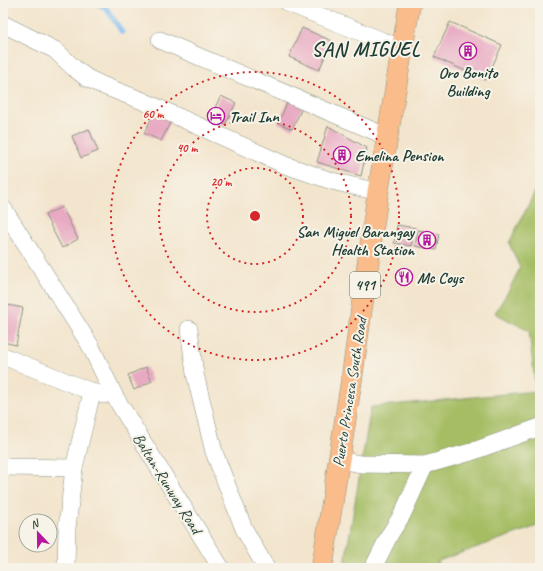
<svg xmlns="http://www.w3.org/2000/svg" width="543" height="571" viewBox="0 0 543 571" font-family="Caveat,sans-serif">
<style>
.green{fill:#a5bd63;stroke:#627d4c}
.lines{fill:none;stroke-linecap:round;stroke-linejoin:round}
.stream{stroke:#7fbdf3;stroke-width:5}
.building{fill:#e8aac3}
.minor-casing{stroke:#899180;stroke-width:18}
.major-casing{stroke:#899180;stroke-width:22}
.minor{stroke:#fff;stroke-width:17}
.major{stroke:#f9bc8a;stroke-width:21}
.ring{fill:none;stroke:#d62828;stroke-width:2;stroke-dasharray:2 4}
.labels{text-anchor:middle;stroke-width:4;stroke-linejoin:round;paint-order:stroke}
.shield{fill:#f7f3e8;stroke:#60746a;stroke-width:1}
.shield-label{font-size:15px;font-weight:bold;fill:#1f3d34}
.poi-label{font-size:16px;font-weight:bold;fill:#1f3d34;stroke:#f7f3e8;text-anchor:start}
.street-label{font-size:16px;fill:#1f3d34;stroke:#f7f3e8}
.district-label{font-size:20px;font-weight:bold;letter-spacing:1px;fill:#1f3d34;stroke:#f7f3e8}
.centre{fill:#d62828;stroke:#f7f3e8;stroke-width:2}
.ring-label{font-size:12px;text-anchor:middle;font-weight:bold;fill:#d62828;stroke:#f7f3e8;stroke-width:4;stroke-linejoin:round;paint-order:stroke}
</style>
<rect width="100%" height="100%" fill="#f7f3e8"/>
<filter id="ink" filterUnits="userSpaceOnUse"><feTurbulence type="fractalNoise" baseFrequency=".025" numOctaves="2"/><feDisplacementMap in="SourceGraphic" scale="8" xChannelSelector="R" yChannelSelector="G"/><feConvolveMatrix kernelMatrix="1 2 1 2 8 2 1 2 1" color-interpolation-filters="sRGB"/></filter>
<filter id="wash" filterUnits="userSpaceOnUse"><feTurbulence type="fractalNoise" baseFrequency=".012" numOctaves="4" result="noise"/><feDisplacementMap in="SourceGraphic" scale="16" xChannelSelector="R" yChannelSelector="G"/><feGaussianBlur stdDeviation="0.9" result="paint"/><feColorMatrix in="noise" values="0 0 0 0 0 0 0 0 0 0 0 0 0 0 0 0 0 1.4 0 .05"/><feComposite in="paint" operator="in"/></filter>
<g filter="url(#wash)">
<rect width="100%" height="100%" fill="#f3e5cd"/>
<polygon class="green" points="540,182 540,525 438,561 440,568 344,568 371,407 536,391 529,331 495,313 509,290 520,268 509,243"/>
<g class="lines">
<polyline class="stream" points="97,3 106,8 122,32"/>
</g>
<g id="blocks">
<g class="building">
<polygon points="450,22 502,45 486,80 434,57"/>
<polygon points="302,28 332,41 319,70 289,57"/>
<polygon points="221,96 236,103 225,125 210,117"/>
<polygon points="289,99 303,106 292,129 278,123"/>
<polygon points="155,111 172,119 161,141 144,133"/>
<polygon points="328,126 367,148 361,176 317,162"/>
<polygon points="89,129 98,151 81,158 72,136"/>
<polygon points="62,207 78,239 62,248 45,215"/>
<polygon points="397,225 415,228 411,246 394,243"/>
<polygon points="418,230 439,234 436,250 415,246"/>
<polygon points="3,304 23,308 16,345 3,342"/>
<polygon points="146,367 152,381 134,390 128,375"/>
</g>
</g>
</g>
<g filter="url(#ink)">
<use href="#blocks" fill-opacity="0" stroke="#899180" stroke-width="1"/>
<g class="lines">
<defs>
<g id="minor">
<polyline points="288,3 403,49"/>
<polyline points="3,24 55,50 74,68 87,78 104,86 143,101 285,165 332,181 378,192"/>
<polyline points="160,40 388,137"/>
<polyline points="3,208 90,345 115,397 221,568"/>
<polyline points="189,329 195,374 214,452 244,529 266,568"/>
<polyline points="3,356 92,392 104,395"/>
<polyline points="338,460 361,464 425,465 471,452 540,427"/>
<polyline points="3,467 74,468"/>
<polyline points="66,568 67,528 74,468 92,392"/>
<polyline points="373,568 390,534 402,515 425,465"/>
</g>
<polyline id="major" points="322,568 352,377 378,192 410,3"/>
</defs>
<use href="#minor" class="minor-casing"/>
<use href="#major" class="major-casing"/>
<use href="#minor" class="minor"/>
<use href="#major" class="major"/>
</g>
</g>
<g class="ring">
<circle cx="255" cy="216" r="48"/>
<circle cx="255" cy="216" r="96"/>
<circle cx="255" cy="216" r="144"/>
</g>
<defs>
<symbol id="building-ring" viewBox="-11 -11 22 22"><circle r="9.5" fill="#f7f3e8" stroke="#b5179e" stroke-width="1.5"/><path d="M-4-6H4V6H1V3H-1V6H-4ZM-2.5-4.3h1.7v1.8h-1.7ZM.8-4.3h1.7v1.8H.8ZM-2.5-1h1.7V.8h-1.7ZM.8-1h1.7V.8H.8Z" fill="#b5179e"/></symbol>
<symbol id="hotel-ring" viewBox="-11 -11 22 22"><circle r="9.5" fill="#f7f3e8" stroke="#b5179e" stroke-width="1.5"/><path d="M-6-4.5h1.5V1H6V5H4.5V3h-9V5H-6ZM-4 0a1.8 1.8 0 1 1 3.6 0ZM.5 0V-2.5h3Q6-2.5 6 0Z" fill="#b5179e"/></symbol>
<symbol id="restaurant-ring" viewBox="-11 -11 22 22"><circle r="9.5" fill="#f7f3e8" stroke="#b5179e" stroke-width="1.5"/><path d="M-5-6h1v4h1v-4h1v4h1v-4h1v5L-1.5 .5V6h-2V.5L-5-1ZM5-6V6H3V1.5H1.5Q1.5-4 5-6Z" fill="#b5179e"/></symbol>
</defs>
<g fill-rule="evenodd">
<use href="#building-ring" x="458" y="41" width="20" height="20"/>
<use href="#hotel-ring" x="206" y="106" width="20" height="20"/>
<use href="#building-ring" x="332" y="145" width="20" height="20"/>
<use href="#building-ring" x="417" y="230" width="20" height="20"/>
<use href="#restaurant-ring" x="394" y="267" width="20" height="20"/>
</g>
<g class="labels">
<rect class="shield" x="350" y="272" width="30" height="26" rx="3"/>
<g class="shield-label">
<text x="365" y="290">491</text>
</g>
<g class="poi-label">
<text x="468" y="78" text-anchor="middle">Oro Bonito<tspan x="468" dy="18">Building</tspan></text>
<text x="229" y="122">Trail Inn</text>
<text x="355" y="161">Emelina Pension</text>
<text x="414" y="237" text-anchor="end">San Miguel Barangay<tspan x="414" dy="18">Health Station</tspan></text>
<text x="417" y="283">Mc Coys</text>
</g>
<g class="street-label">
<text transform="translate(349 392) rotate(-81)" y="6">Puerto Princesa South Road</text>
<text transform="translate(168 483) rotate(58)" y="6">Baltan-Runway Road</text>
</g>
<g class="district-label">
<text x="366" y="56">SAN MIGUEL</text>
</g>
</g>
<circle cx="255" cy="216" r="6" class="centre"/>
<g class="ring-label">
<text x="153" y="118">60 m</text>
<text x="187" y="152">40 m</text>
<text x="221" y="186">20 m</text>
</g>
<rect width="543" height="571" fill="none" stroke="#f7f3e8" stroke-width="16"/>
<g transform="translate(38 533) rotate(338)"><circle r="19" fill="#f7f3e8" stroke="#a1aaa0"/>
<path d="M0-3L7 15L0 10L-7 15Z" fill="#b5179e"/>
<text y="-6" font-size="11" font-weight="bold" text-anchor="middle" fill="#1f3d34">N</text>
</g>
</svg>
